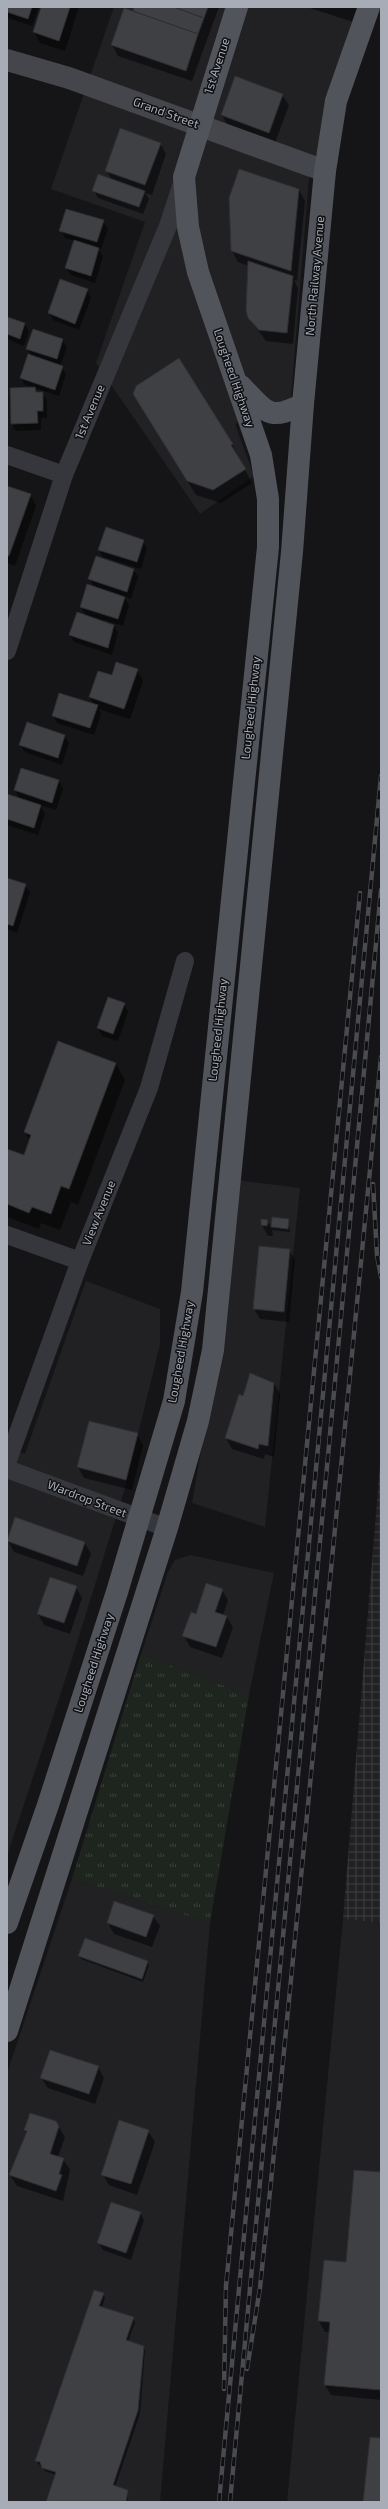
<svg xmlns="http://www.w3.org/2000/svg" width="388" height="2509" viewBox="0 0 388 2509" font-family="'Exo 2',sans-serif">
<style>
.built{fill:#212124}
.industrial{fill:url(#industrial-grid)}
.grass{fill:url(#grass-tufts)}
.shadow{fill:#0007}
.building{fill:#3f4044;stroke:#2f2f33}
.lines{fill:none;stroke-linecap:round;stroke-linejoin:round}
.street{stroke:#36373c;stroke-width:18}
.secondary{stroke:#44464c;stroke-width:22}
.primary{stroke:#52545b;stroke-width:22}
.rail-casing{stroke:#494b51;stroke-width:4.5}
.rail{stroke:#101012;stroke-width:3;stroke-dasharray:9;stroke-linecap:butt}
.labels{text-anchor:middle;stroke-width:3;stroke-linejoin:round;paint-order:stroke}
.street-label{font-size:12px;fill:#a7acb7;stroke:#101012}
</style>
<defs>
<pattern id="industrial-grid" width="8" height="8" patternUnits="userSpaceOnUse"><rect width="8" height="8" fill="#212124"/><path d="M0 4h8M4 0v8" fill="none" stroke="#3e3f42"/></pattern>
<pattern id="grass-tufts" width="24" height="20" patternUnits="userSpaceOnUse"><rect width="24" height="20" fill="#1d251e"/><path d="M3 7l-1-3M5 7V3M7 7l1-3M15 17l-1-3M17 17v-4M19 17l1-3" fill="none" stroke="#3b423c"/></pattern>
</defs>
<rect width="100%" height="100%" fill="#151517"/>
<g class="built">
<polygon points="114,7 364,7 309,178 291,398 235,424 254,476 200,514 96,363 145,222 51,189"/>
<polygon points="236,1180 300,1188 265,1527 192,1503 218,1355"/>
<polygon points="86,1281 160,1309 160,1344 125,1488 71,1662 7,1856 7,1448 25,1454"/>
<polygon points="190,1555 274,1573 249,1695 141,1654 168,1572 175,1560"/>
<polygon points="72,1879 210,1923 160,2502 7,2502 7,2073"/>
<polygon points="343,1919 381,1923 381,2502 287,2502"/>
</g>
<polygon class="industrial" points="381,1452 381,1923 343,1919"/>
<polygon class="grass" points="141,1654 249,1695 210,1923 72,1879"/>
<g class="shadow">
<polygon points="7,7 39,7 32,26 8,18"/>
<polygon points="42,7 79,7 65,51 40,43 34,32"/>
<polygon points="135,7 219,7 192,81 118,56 112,45"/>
<polygon points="307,7 358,7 353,22"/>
<polygon points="235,78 282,95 289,105 275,143 228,126 222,115"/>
<polygon points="160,143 166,154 152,195 145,193 149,199 143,214 98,198 94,191 112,180 106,170"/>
<polygon points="299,190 305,201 297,281 294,280 298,288 293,344 266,341 249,318 249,266 238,262 232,251"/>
<polygon points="103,221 108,229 101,249 98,248 103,257 95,283 71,275 66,268 75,241 65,238 61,231"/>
<polygon points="87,290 91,298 79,330 53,320 49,313"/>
<polygon points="7,318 25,324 29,332 24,346 7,339"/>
<polygon points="62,339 67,347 60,366 66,374 59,396 35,388 37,393 42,393 47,400 47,418 41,418 41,430 16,431 12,424 34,388 25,385 21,378 32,356 27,348"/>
<polygon points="142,408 232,444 252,483 221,503 196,495"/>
<polygon points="7,487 30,495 36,506 15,566 7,563"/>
<polygon points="143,541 147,548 141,569 103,557 99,550"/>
<polygon points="134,570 138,577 131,599 124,596 129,605 123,626 104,620 104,622 114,626 118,633 112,655 74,642 70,635 86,616 81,607 94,587 90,579"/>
<polygon points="137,670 143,681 130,719 99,709 101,714 94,735 57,723 53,715 94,705 90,697 112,677"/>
<polygon points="64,736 69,743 62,765 25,752 20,745"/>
<polygon points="22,769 59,781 63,789 56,810 40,805 45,814 38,835 7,825 7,795 20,799 15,790"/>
<polygon points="7,879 25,885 30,892 17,933 7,929"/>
<polygon points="124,1004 128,1012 118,1041 102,1036 98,1028"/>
<polygon points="116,1064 125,1080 78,1205 71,1202 60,1230 41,1223 39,1229 7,1217 7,1145 10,1151 25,1156 30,1141 25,1132"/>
<polygon points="273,1218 288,1220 290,1232 272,1230 273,1236 268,1236 262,1225 267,1221 272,1228"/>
<polygon points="289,1250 295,1260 289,1322 260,1319 254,1309"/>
<polygon points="274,1383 280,1394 274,1457 265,1454 264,1459 232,1449 226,1438 244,1397"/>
<polygon points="137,1434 143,1445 132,1490 84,1478 78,1467"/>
<polygon points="8,1541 85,1543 91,1554 83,1576 14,1552"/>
<polygon points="76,1587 82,1598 70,1634 44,1625 38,1614"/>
<polygon points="222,1590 228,1600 223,1615 226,1616 233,1627 222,1658 190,1647 184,1636 196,1615"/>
<polygon points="153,1916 160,1926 152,1947 114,1934 108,1923"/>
<polygon points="79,1956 147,1962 149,1965 143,1982 81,1959"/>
<polygon points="98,2067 104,2078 95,2104 48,2088 41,2078"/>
<polygon points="58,2126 65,2137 58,2157 63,2159 70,2170 63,2201 17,2186 10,2175 27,2133 25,2130"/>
<polygon points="148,2131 155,2142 137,2195 109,2185 103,2175"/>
<polygon points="381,2173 381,2400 331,2395 325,2385 330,2332 325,2332 319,2321 325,2261 346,2263"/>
<polygon points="140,2212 144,2220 131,2260 103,2250 98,2242"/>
<polygon points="103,2294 105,2298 102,2307 133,2318 135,2322 128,2342 143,2347 145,2350 140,2414 115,2487 127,2491 128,2502 47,2502 56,2475 45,2471 36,2461"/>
</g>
<g class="building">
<polygon points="7,7 32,7 28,19 7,12"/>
<polygon points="41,7 70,7 59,41 33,32"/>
<polygon points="134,7 174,7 204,18 198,34 133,11"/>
<polygon points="174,7 208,7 204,18"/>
<polygon points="124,8 198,34 186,71 111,45"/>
<polygon points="235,76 283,94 269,133 221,115"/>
<polygon points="120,128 161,143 145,185 105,171"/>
<polygon points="239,169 299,189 291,271 231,251 229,198"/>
<polygon points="98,174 145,191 139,207 92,191"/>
<polygon points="66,209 104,220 97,242 59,231"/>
<polygon points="74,240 99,248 91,276 65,268"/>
<polygon points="248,261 293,276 287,333 259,330 248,318 246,311"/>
<polygon points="60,279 88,289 75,324 48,313"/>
<polygon points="7,317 25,323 20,339 7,334"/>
<polygon points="33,329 63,339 57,359 26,349"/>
<polygon points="28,354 63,366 55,390 20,378"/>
<polygon points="179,358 233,444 231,445 246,469 213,490 187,481 133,394 136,386"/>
<polygon points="35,387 36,392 43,392 43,411 37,411 38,423 11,424 10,388"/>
<polygon points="7,486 31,494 9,556 7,555"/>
<polygon points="106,527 144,540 137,562 98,550"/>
<polygon points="96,556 134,569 127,592 88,579"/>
<polygon points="87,584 125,597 118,619 80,607"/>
<polygon points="77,612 114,625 108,648 69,635"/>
<polygon points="116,662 138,669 124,709 89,697 98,671 112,675"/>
<polygon points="59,693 98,705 90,728 52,716"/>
<polygon points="27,722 65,735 58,758 19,745"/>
<polygon points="21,768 59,780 52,803 14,790"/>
<polygon points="7,794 41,805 34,828 7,819"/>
<polygon points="7,878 26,884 13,926 7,924"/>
<polygon points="108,997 125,1003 113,1034 97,1028"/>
<polygon points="58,1041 116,1063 69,1189 61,1186 51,1214 32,1207 29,1213 7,1204 7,1149 24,1155 31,1135 24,1132"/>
<polygon points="272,1217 289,1219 288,1229 271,1227"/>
<polygon points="261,1219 268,1220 267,1226 261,1225"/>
<polygon points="259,1246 290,1249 284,1312 253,1309"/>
<polygon points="250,1373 274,1383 268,1446 259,1444 258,1449 225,1438 239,1394 243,1396"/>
<polygon points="89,1421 138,1433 126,1480 77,1467"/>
<polygon points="15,1517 85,1542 77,1566 7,1541"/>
<polygon points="50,1577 77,1586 64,1623 37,1614"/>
<polygon points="206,1583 223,1589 215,1612 227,1616 216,1647 182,1636 191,1612 196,1614"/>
<polygon points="114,1901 154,1915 146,1937 107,1923"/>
<polygon points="85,1938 148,1961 142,1979 78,1956"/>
<polygon points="50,2050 99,2066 89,2094 40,2078"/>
<polygon points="30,2113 56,2121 59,2126 50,2154 64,2158 59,2174 62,2175 56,2191 9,2175 27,2131 24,2130"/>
<polygon points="119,2120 149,2130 131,2184 101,2175"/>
<polygon points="354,2170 381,2172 381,2390 324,2385 330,2322 318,2321 324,2260 346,2262"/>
<polygon points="111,2202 141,2212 126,2253 97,2243"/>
<polygon points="94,2290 104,2293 99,2306 134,2317 126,2340 144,2346 138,2410 113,2485 128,2490 126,2502 46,2502 56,2472 42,2468 40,2462 35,2461"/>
<polygon points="370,2437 381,2438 381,2502 363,2502"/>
</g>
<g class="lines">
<g class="street">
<polyline points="7,455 64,475"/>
<polyline points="7,651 64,475 168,226 183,180"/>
<polyline points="7,1235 80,1261"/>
<polyline points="7,1463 80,1261 149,1088 185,961"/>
<polyline points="7,1469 167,1528"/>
</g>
<polyline class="secondary" points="7,60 69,78 325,171"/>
<g class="primary">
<path d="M241 386C266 412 268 422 303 404"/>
<polyline points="7,1923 48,1805 117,1592 174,1401 192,1292 268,547 268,499 261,455 198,272 188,227 184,177 237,7"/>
<polyline points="7,2031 167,1528 198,1421 213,1350 292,552 303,404 325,171 336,101 369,7"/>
</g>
<defs>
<g id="rail">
<polyline points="373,1184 377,1255 381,1277"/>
<polyline points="247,2369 260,2288 276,2133 381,1057"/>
<polyline points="224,2389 226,2286 360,893"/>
<polyline points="219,2502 381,776"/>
<polyline points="230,2502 381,890"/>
</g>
</defs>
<use href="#rail" class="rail-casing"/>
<use href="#rail" class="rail"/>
</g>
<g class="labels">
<g class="street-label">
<text transform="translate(217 66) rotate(-72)" y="4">1st Avenue</text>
<text transform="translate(166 113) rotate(20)" y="4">Grand Street</text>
<text transform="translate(315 276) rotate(-85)" y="4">North Railway Avenue</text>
<text transform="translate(234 378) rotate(71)" y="4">Lougheed Highway</text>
<text transform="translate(90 412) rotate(-67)" y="4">1st Avenue</text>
<text transform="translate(251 708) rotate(-84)" y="4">Lougheed Highway</text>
<text transform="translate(218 1030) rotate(-84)" y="4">Lougheed Highway</text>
<text transform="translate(99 1213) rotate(-68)" y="4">View Avenue</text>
<text transform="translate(181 1352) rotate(-80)" y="4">Lougheed Highway</text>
<text transform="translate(87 1499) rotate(21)" y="4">Wardrop Street</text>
<text transform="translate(94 1663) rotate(-72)" y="4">Lougheed Highway</text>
</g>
</g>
<rect width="388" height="2509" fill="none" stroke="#a7acb7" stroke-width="16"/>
</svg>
